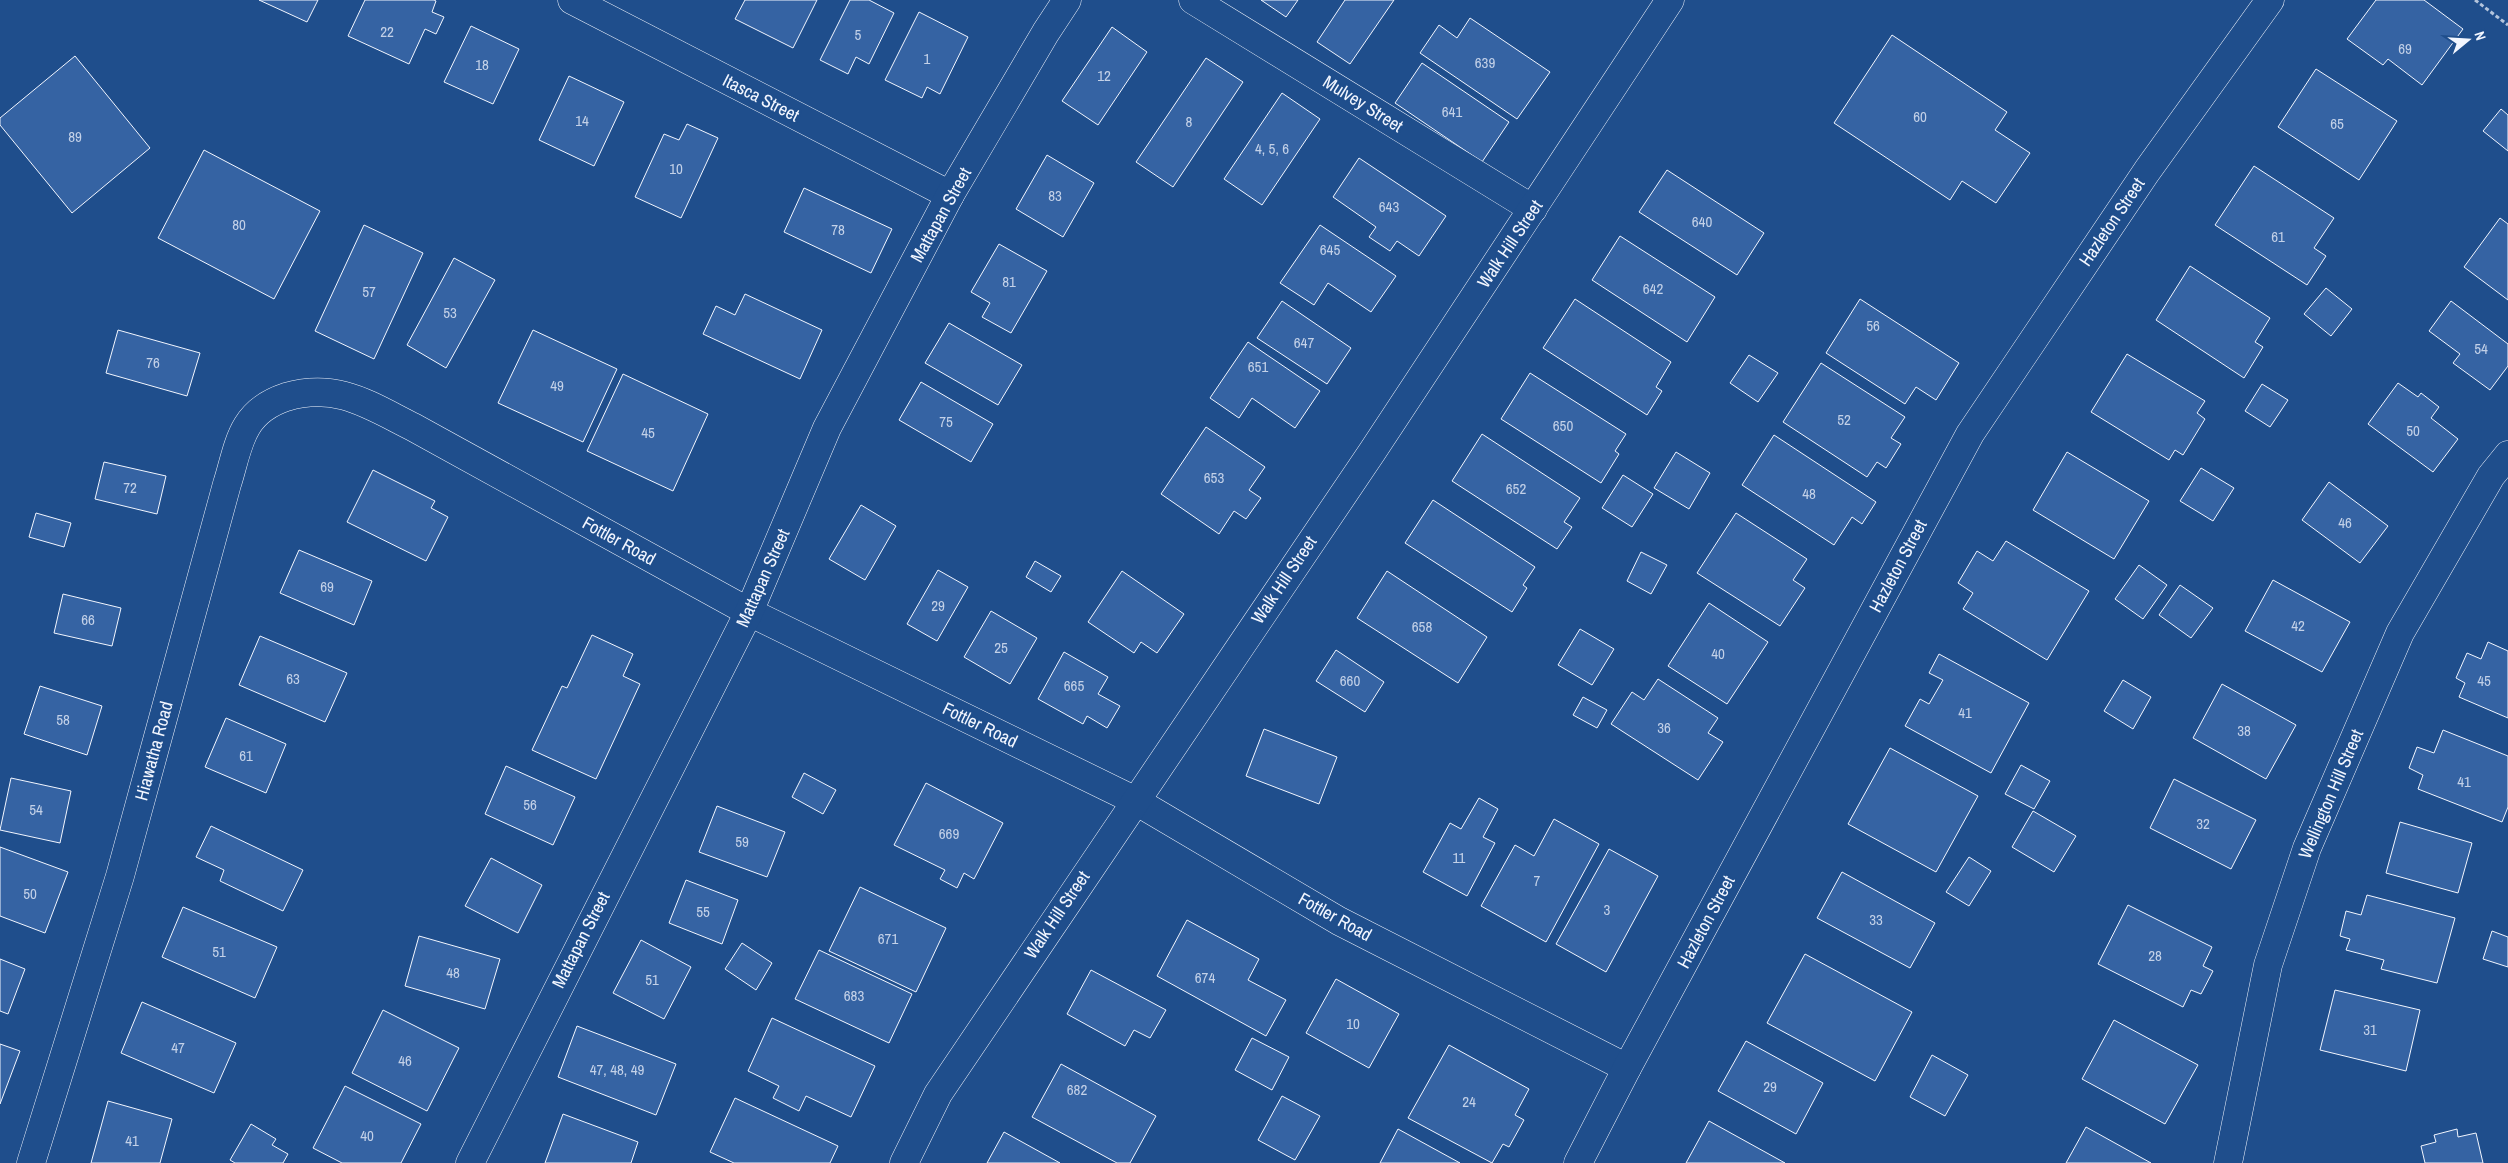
<svg xmlns="http://www.w3.org/2000/svg" width="2508" height="1163" viewBox="0 0 2508 1163" font-family="'Archivo Narrow',sans-serif">
<style>
.building{fill:#3563a3;stroke:#f2f6ff}
.lines{fill:none;stroke-linecap:round;stroke-linejoin:round}
.minor-casing{stroke:#f2f6ff;stroke-width:29}
.major-casing{stroke:#f2f6ff;stroke-width:29}
.path{stroke:#b3c4dc;stroke-width:3;stroke-dasharray:4 2.5;stroke-linecap:butt}
.minor{stroke:#1f4e8c;stroke-width:28}
.major{stroke:#1f4e8c;stroke-width:28}
.labels{text-anchor:middle;stroke-width:4;stroke-linejoin:round;paint-order:stroke}
.number-label{font-size:15px;fill:#c3d1e8}
.street-label{font-size:18px;fill:#f2f6ff;stroke:#1f4e8c}
</style>
<rect width="100%" height="100%" fill="#1f4e8c"/>
<g class="building">
<polygon points="259,0 318,0 307,22"/>
<polygon points="365,0 434,0 436,1 432,12 444,17 436,34 425,29 409,64 348,36"/>
<polygon points="745,0 817,0 793,48 735,19"/>
<polygon points="850,0 869,0 894,13 869,64 856,57 848,74 820,60"/>
<polygon points="1261,0 1298,0 1286,17"/>
<polygon points="1345,0 1394,0 1350,64 1317,42"/>
<polygon points="2376,0 2424,0 2463,29 2422,85 2388,59 2383,65 2347,39"/>
<polygon points="919,12 968,37 940,94 927,87 922,98 885,80"/>
<polygon points="1470,18 1550,72 1517,119 1420,53 1439,25 1457,38"/>
<polygon points="471,26 519,49 493,104 444,82"/>
<polygon points="1112,27 1147,52 1098,125 1062,101"/>
<polygon points="1892,35 2007,112 1995,130 2030,153 1996,203 1962,181 1950,200 1834,123"/>
<polygon points="75,56 150,148 72,213 0,125 0,118"/>
<polygon points="1206,58 1243,82 1173,187 1136,162"/>
<polygon points="1422,63 1509,122 1482,162 1395,103"/>
<polygon points="2316,69 2397,121 2359,180 2278,127"/>
<polygon points="569,76 624,102 594,166 539,140"/>
<polygon points="1282,93 1320,119 1262,205 1224,179"/>
<polygon points="2501,109 2508,115 2508,151 2483,131"/>
<polygon points="687,124 718,138 681,218 635,197 664,134 679,140"/>
<polygon points="204,150 320,211 274,299 158,238"/>
<polygon points="1047,155 1094,183 1063,237 1016,209"/>
<polygon points="1359,158 1446,216 1419,256 1397,241 1390,251 1369,237 1376,227 1333,197"/>
<polygon points="2254,166 2334,218 2314,248 2326,256 2307,285 2215,225"/>
<polygon points="1667,170 1764,233 1737,275 1639,212"/>
<polygon points="804,188 892,229 871,273 784,232"/>
<polygon points="2500,218 2508,224 2508,300 2464,267"/>
<polygon points="364,225 423,253 374,359 315,331"/>
<polygon points="1320,225 1396,276 1371,312 1328,283 1314,305 1280,283"/>
<polygon points="1620,236 1715,297 1687,342 1592,280"/>
<polygon points="999,244 1047,271 1011,333 982,317 990,303 971,292"/>
<polygon points="454,258 495,280 446,368 407,345"/>
<polygon points="2190,266 2270,318 2255,342 2263,347 2244,378 2156,320"/>
<polygon points="2326,288 2352,309 2331,336 2304,314"/>
<polygon points="745,294 822,330 800,379 703,334 716,306 735,315"/>
<polygon points="1575,299 1671,362 1656,387 1662,391 1647,415 1543,348"/>
<polygon points="1860,299 1959,363 1936,400 1916,387 1905,404 1826,353"/>
<polygon points="1282,301 1351,348 1327,384 1257,338"/>
<polygon points="2451,301 2508,344 2508,366 2490,390 2453,363 2460,354 2429,331"/>
<polygon points="949,323 1022,365 998,405 925,363"/>
<polygon points="118,330 200,353 187,396 106,373"/>
<polygon points="533,330 617,369 583,442 498,403"/>
<polygon points="1248,342 1320,391 1295,428 1252,398 1239,418 1210,398"/>
<polygon points="2127,354 2205,401 2197,413 2205,419 2183,455 2175,450 2169,460 2091,412"/>
<polygon points="1749,355 1778,373 1758,402 1730,383"/>
<polygon points="1821,363 1905,417 1891,438 1901,444 1886,468 1877,462 1867,477 1783,422"/>
<polygon points="1530,373 1626,434 1615,451 1619,454 1601,483 1501,419"/>
<polygon points="623,374 708,414 673,491 587,451"/>
<polygon points="921,382 993,424 971,462 899,420"/>
<polygon points="2398,383 2418,397 2421,393 2439,407 2431,418 2458,439 2433,472 2368,424"/>
<polygon points="2262,384 2288,400 2270,427 2245,411"/>
<polygon points="1206,427 1265,467 1249,490 1261,498 1246,519 1234,511 1219,534 1161,494"/>
<polygon points="1482,434 1580,498 1564,522 1572,527 1557,549 1452,481"/>
<polygon points="1774,435 1876,502 1862,524 1852,517 1834,545 1742,485"/>
<polygon points="1676,452 1710,473 1689,509 1654,488"/>
<polygon points="2067,452 2149,501 2114,559 2033,510"/>
<polygon points="104,462 166,476 157,514 95,499"/>
<polygon points="2201,468 2234,488 2213,521 2180,501"/>
<polygon points="373,470 435,501 431,508 448,517 426,561 347,522"/>
<polygon points="1623,475 1653,494 1632,527 1602,508"/>
<polygon points="2329,482 2388,526 2360,563 2302,520"/>
<polygon points="1433,500 1535,567 1523,585 1527,588 1512,612 1405,543"/>
<polygon points="861,505 896,526 865,580 829,559"/>
<polygon points="36,513 71,523 64,547 29,537"/>
<polygon points="1736,513 1807,559 1793,580 1805,588 1780,626 1697,573"/>
<polygon points="2006,541 2089,591 2047,660 1963,609 1973,593 1958,583 1977,551 1993,561"/>
<polygon points="299,550 372,581 354,625 280,593"/>
<polygon points="1641,552 1667,565 1651,594 1627,581"/>
<polygon points="1035,561 1061,576 1051,592 1026,577"/>
<polygon points="2139,565 2167,585 2143,619 2115,599"/>
<polygon points="938,570 968,587 937,641 907,624"/>
<polygon points="1122,571 1184,614 1157,653 1141,642 1134,653 1088,622"/>
<polygon points="1387,571 1487,637 1458,683 1357,618"/>
<polygon points="2273,580 2350,622 2322,672 2245,631"/>
<polygon points="2180,585 2213,608 2191,638 2159,615"/>
<polygon points="63,594 121,608 112,646 54,633"/>
<polygon points="1709,603 1768,642 1727,704 1668,666"/>
<polygon points="991,611 1037,638 1010,684 964,657"/>
<polygon points="1580,629 1614,649 1592,685 1558,665"/>
<polygon points="592,635 633,654 623,676 640,684 596,779 532,750 562,686 567,688"/>
<polygon points="260,636 347,673 325,722 239,685"/>
<polygon points="2488,642 2508,651 2508,718 2459,697 2465,683 2456,678 2467,653 2481,659"/>
<polygon points="1336,650 1384,682 1365,712 1316,681"/>
<polygon points="1064,652 1108,677 1098,694 1120,706 1107,728 1087,716 1083,724 1038,699"/>
<polygon points="1939,654 2029,703 1991,773 1905,726 1920,699 1929,704 1943,680 1929,673"/>
<polygon points="1658,679 1718,718 1708,733 1723,742 1698,780 1611,724 1632,692 1644,700"/>
<polygon points="2123,680 2151,697 2133,729 2104,711"/>
<polygon points="2222,684 2296,725 2266,779 2193,738"/>
<polygon points="40,686 102,706 87,755 24,734"/>
<polygon points="1583,697 1607,710 1597,728 1573,715"/>
<polygon points="226,718 286,744 266,793 205,767"/>
<polygon points="1264,729 1337,757 1319,804 1246,776"/>
<polygon points="2443,730 2508,756 2508,807 2502,822 2418,789 2423,775 2409,768 2417,747 2434,753"/>
<polygon points="1890,748 1978,796 1936,872 1848,824"/>
<polygon points="2021,765 2050,781 2034,809 2005,794"/>
<polygon points="506,766 575,797 553,845 485,814"/>
<polygon points="804,773 836,790 823,814 792,797"/>
<polygon points="11,778 71,791 60,843 0,830"/>
<polygon points="2174,779 2256,820 2231,869 2150,828"/>
<polygon points="926,783 1003,823 974,879 964,873 957,888 940,879 945,870 894,845"/>
<polygon points="1479,798 1498,809 1483,837 1495,843 1467,896 1423,872 1450,823 1461,829"/>
<polygon points="717,806 785,832 767,877 699,852"/>
<polygon points="2033,811 2076,836 2054,872 2012,847"/>
<polygon points="1554,819 1599,844 1546,942 1481,906 1515,845 1534,856"/>
<polygon points="2400,822 2472,843 2458,893 2386,873"/>
<polygon points="211,826 303,870 283,911 220,881 224,870 196,857"/>
<polygon points="0,847 68,872 45,933 0,916"/>
<polygon points="1609,849 1658,876 1606,972 1556,944"/>
<polygon points="1969,857 1991,871 1969,906 1946,892"/>
<polygon points="491,858 542,885 518,933 465,906"/>
<polygon points="1842,872 1935,923 1910,968 1817,918"/>
<polygon points="686,880 738,900 722,944 669,923"/>
<polygon points="860,887 946,928 916,992 829,951"/>
<polygon points="2367,895 2455,918 2437,983 2381,969 2384,960 2346,950 2350,939 2340,936 2346,911 2361,915"/>
<polygon points="2128,905 2212,947 2203,966 2213,971 2201,994 2191,990 2183,1007 2098,964"/>
<polygon points="183,907 277,947 255,998 162,957"/>
<polygon points="1187,920 1259,959 1248,980 1286,1000 1266,1036 1157,976"/>
<polygon points="2492,931 2508,937 2508,967 2483,959"/>
<polygon points="419,936 500,959 485,1009 405,986"/>
<polygon points="641,940 691,967 664,1019 613,993"/>
<polygon points="742,943 772,963 756,990 725,969"/>
<polygon points="819,950 912,994 889,1043 795,999"/>
<polygon points="1805,954 1912,1012 1875,1081 1767,1023"/>
<polygon points="0,959 25,969 8,1014 0,1011"/>
<polygon points="1091,970 1166,1010 1150,1038 1134,1030 1125,1046 1067,1014"/>
<polygon points="1336,979 1399,1014 1369,1068 1306,1033"/>
<polygon points="2335,990 2420,1010 2406,1071 2320,1050"/>
<polygon points="142,1002 236,1043 214,1093 121,1053"/>
<polygon points="383,1010 459,1048 427,1111 352,1073"/>
<polygon points="772,1018 875,1066 851,1117 806,1096 799,1111 773,1098 779,1086 748,1071"/>
<polygon points="2114,1020 2198,1065 2165,1124 2082,1079"/>
<polygon points="577,1026 676,1064 656,1115 558,1077"/>
<polygon points="1252,1038 1289,1057 1272,1090 1235,1070"/>
<polygon points="1746,1041 1823,1083 1796,1134 1718,1091"/>
<polygon points="0,1044 20,1051 0,1104"/>
<polygon points="1449,1045 1529,1089 1515,1115 1524,1120 1509,1147 1503,1144 1492,1163 1408,1118"/>
<polygon points="1932,1055 1968,1075 1945,1116 1910,1097"/>
<polygon points="1061,1064 1156,1116 1130,1163 1117,1163 1032,1117"/>
<polygon points="345,1086 421,1124 401,1163 342,1163 313,1148"/>
<polygon points="1282,1096 1320,1116 1295,1160 1258,1140"/>
<polygon points="735,1098 838,1146 830,1163 734,1163 710,1152"/>
<polygon points="108,1101 172,1119 160,1163 91,1163"/>
<polygon points="563,1114 638,1142 631,1163 545,1163"/>
<polygon points="1709,1121 1785,1163 1686,1163"/>
<polygon points="251,1124 276,1139 272,1145 288,1154 283,1163 235,1163 230,1160"/>
<polygon points="2086,1127 2151,1163 2066,1163"/>
<polygon points="1398,1129 1460,1163 1380,1163"/>
<polygon points="2457,1129 2458,1137 2476,1133 2483,1163 2425,1163 2421,1146 2436,1142 2434,1135"/>
<polygon points="1004,1132 1060,1163 987,1163"/>
</g>
<g class="lines">
<defs>
<g id="minor">
<polyline points="572,0 950,195"/>
<polyline points="1193,0 1533,209"/>
<path d="M31 1163 120 876 227 484C233 466 237 442 247 426 256 411 271 402 286 397 337 382 369 405 413 427L749 612 1134 800 1339 921 1627 1068"/>
<polyline points="470,1163 749,612 827,428 950,195 1046,32 1067,0"/>
<polyline points="1578,1163 1627,1068 1970,434 2147,171 2270,0"/>
<polyline points="2228,1163 2268,965 2307,848 2400,633 2491,476 2508,455"/>
</g>
<polyline id="major" points="904,1163 938,1094 1372,452 1670,0"/>
</defs>
<use href="#minor" class="minor-casing"/>
<use href="#major" class="major-casing"/>
<polyline class="path" points="2475,0 2508,25"/>
<use href="#minor" class="minor"/>
<use href="#major" class="major"/>
</g>
<g class="labels">
<g class="number-label">
<text x="387" y="37">22</text>
<text x="858" y="40">5</text>
<text x="2405" y="54">69</text>
<text x="927" y="64">1</text>
<text x="1485" y="68">639</text>
<text x="482" y="70">18</text>
<text x="1104" y="81">12</text>
<text x="1452" y="117">641</text>
<text x="1920" y="122">60</text>
<text x="582" y="126">14</text>
<text x="1189" y="127">8</text>
<text x="2337" y="129">65</text>
<text x="75" y="142">89</text>
<text x="1272" y="154">4, 5, 6</text>
<text x="676" y="174">10</text>
<text x="1055" y="201">83</text>
<text x="1389" y="212">643</text>
<text x="1702" y="227">640</text>
<text x="239" y="230">80</text>
<text x="838" y="235">78</text>
<text x="2278" y="242">61</text>
<text x="1330" y="255">645</text>
<text x="1009" y="287">81</text>
<text x="1653" y="294">642</text>
<text x="369" y="297">57</text>
<text x="450" y="318">53</text>
<text x="1873" y="331">56</text>
<text x="1304" y="348">647</text>
<text x="2481" y="354">54</text>
<text x="153" y="368">76</text>
<text x="1258" y="372">651</text>
<text x="557" y="391">49</text>
<text x="1844" y="425">52</text>
<text x="946" y="427">75</text>
<text x="1563" y="431">650</text>
<text x="2413" y="436">50</text>
<text x="648" y="438">45</text>
<text x="1214" y="483">653</text>
<text x="130" y="493">72</text>
<text x="1516" y="494">652</text>
<text x="1809" y="499">48</text>
<text x="2345" y="528">46</text>
<text x="327" y="592">69</text>
<text x="938" y="611">29</text>
<text x="88" y="625">66</text>
<text x="2298" y="631">42</text>
<text x="1422" y="632">658</text>
<text x="1001" y="653">25</text>
<text x="1718" y="659">40</text>
<text x="293" y="684">63</text>
<text x="1350" y="686">660</text>
<text x="2484" y="686">45</text>
<text x="1074" y="691">665</text>
<text x="1965" y="718">41</text>
<text x="63" y="725">58</text>
<text x="1664" y="733">36</text>
<text x="2244" y="736">38</text>
<text x="246" y="761">61</text>
<text x="2464" y="787">41</text>
<text x="530" y="810">56</text>
<text x="36" y="815">54</text>
<text x="2203" y="829">32</text>
<text x="949" y="839">669</text>
<text x="742" y="847">59</text>
<text x="1459" y="863">11</text>
<text x="1537" y="886">7</text>
<text x="30" y="899">50</text>
<text x="1607" y="915">3</text>
<text x="703" y="917">55</text>
<text x="1876" y="925">33</text>
<text x="888" y="944">671</text>
<text x="219" y="957">51</text>
<text x="2155" y="961">28</text>
<text x="453" y="978">48</text>
<text x="1205" y="983">674</text>
<text x="652" y="985">51</text>
<text x="854" y="1001">683</text>
<text x="1353" y="1029">10</text>
<text x="2370" y="1035">31</text>
<text x="178" y="1053">47</text>
<text x="405" y="1066">46</text>
<text x="617" y="1075">47, 48, 49</text>
<text x="1770" y="1092">29</text>
<text x="1077" y="1095">682</text>
<text x="1469" y="1107">24</text>
<text x="367" y="1141">40</text>
<text x="132" y="1146">41</text>
</g>
<g class="street-label">
<text transform="translate(761 98) rotate(27)" y="6">Itasca Street</text>
<text transform="translate(1363 104) rotate(32)" y="6">Mulvey Street</text>
<text transform="translate(941 215) rotate(-61)" y="6">Mattapan Street</text>
<text transform="translate(2112 222) rotate(-56)" y="6">Hazleton Street</text>
<text transform="translate(1510 244) rotate(-56)" y="6">Walk Hill Street</text>
<text transform="translate(619 541) rotate(29)" y="6">Fottler Road</text>
<text transform="translate(1898 566) rotate(-62)" y="6">Hazleton Street</text>
<text transform="translate(763 578) rotate(-66)" y="6">Mattapan Street</text>
<text transform="translate(1284 580) rotate(-56)" y="6">Walk Hill Street</text>
<text transform="translate(980 725) rotate(26)" y="6">Fottler Road</text>
<text transform="translate(154 751) rotate(-75)" y="6">Hiawatha Road</text>
<text transform="translate(2331 794) rotate(-67)" y="6">Wellington Hill Street</text>
<text transform="translate(1057 915) rotate(-56)" y="6">Walk Hill Street</text>
<text transform="translate(1335 917) rotate(29)" y="6">Fottler Road</text>
<text transform="translate(1706 922) rotate(-62)" y="6">Hazleton Street</text>
<text transform="translate(581 940) rotate(-63)" y="6">Mattapan Street</text>
</g>
</g>
<g transform="translate(2468 40) rotate(72)" stroke="#1f4e8c" stroke-width="4" paint-order="stroke">
<path d="M0-4L9 19L0 12L-9 19Z" fill="#f2f6ff"/>
<text y="-8" font-size="14" font-weight="bold" text-anchor="middle" fill="#f2f6ff">N</text>
</g>
</svg>
